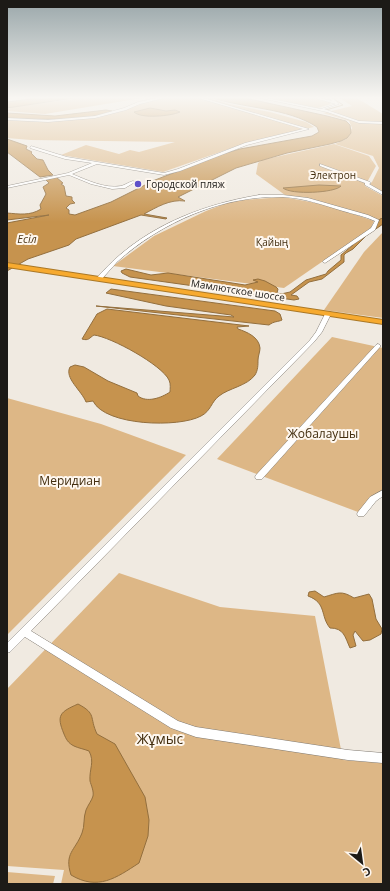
<svg xmlns="http://www.w3.org/2000/svg" width="390" height="891" viewBox="0 0 390 891" font-family="'Open Sans',sans-serif">
<style>
.green{fill:#ddb786}
.water{fill:#c6934e;stroke:#936f3e}
.lines{fill:none;stroke-linecap:round;stroke-linejoin:round}
.stream{stroke:#936f3e;stroke-width:1}
.minor-casing{stroke:#807a72;stroke-width:1}
.highway-casing{stroke:#aa7827;stroke-width:2}
.minor{fill:#fff;fill-rule:evenodd}
.highway{fill:#f7aa2f;fill-rule:evenodd}
.poi-dot{fill:#5e50c9;stroke:#fef7ef;stroke-width:1.5}
.labels{text-anchor:middle;stroke-width:4;stroke-linejoin:round;paint-order:stroke}
.far-park-label{font-size:10px;fill:#422d0e;stroke:#fef7ef}
.far-poi-label{font-size:10px;fill:#1c1a17;stroke:#fef7ef;text-anchor:start}
.far-street-label{font-size:10px;fill:#1c1a17;stroke:#fef7ef}
.far-water-label{font-size:11px;font-style:italic;fill:#503a1c;stroke:#fef7ef}
.park-label{font-size:12px;fill:#422d0e;stroke:#fef7ef}
.near-park-label{font-size:14px;fill:#422d0e;stroke:#fef7ef}
</style>
<rect width="100%" height="100%" fill="#f0eae1"/>
<g class="green">
<polygon points="89,97 148,97 45,114 7,111 7,110 12,107"/>
<polygon points="161,97 206,97 229,104 270,112 306,122 314,127 243,144 163,172 61,155 86,145 119,154 130,150 139,152 175,142 31,140 7,138 7,119 48,121 98,118"/>
<polygon points="262,97 323,97 331,104 318,108"/>
<polygon points="338,97 355,97 383,114 383,193 368,185 372,182 379,168 373,156 335,144 346,139 352,128 349,121 323,113 352,106"/>
<polygon points="334,144 369,156 376,166 365,186 383,196 383,222 329,204 285,195 256,174 258,163 262,160"/>
<polygon points="283,197 327,205 374,221 371,228 284,288 113,266 154,236 206,211 232,201"/>
<polygon points="383,232 383,318 324,310 364,252"/>
<polygon points="332,337 383,348 383,490 358,512 217,459"/>
<polygon points="7,398 101,424 186,455 7,635"/>
<polygon points="119,573 220,607 315,616 343,760 383,763 383,884 61,884 64,870 7,866 7,689"/>
<polygon points="7,872 55,876 53,884 7,884"/>
</g>
<g class="water">
<polygon points="32,97 40,99 80,97 7,108 7,102 31,99"/>
<path d="M210 97H240L327 116 346 121 350 125 351 133 347 138 341 141 330 144 287 153 236 168 178 197 185 201C170 199 157 207 144 214L167 218 166 219 141 215 76 239 69 245 28 259 7 271V223L49 215 7 220V213C19 214 30 216 41 209L40 205 46 194 43 187 49 183 46 180 56 177 63 183 61 184 64 186 66 196 72 197V200L75 203 70 204 66 208 69 210V214L75 215 111 202 155 180 223 154 240 149 312 136 319 132 317 127C286 107 245 109 210 97Z"/>
<path d="M150 108 166 111 175 110 180 112C171 116 141 119 134 112Z"/>
<path d="M106 110 112 111C89 122 33 119 7 118V113L55 116Z"/>
<polygon points="7,139 27,146 26,149 32,152 31,153 37,159 43,160 48,170 53,175 40,177 7,152"/>
<path d="M319 185 341 186C335 193 291 195 283 188Z"/>
<polygon points="383,218 383,224 367,235 353,249 346,253 344,255 344,262 322,279 309,282 291,295 297,296 299,299 294,300 130,277 122,273 121,271 126,269 151,275 168,273 245,285 258,282 253,280 258,279 265,281 276,287 278,289 277,293 281,294 290,292 306,280 326,274 328,271 341,260 341,255 353,245 352,244 374,229 380,219"/>
<path d="M111 289 275 311 280 314 282 320C278 322 274 321 269 325L96 306 234 317 231 315 166 306 106 293Z"/>
<path d="M107 309 249 326 237 327 238 329C247 332 259 337 260 348 260 352 258 356 258 360 258 365 258 370 255 375 247 386 229 388 219 396 211 402 211 411 201 416 179 428 105 426 93 401L86 402C82 391 64 378 70 367L75 365 84 367 108 381 137 393 138 396C147 403 161 398 170 392 170 389 171 384 169 380 162 365 111 337 94 335 89 338 89 341 82 339L97 314Z"/>
<path d="M315 591 324 597C338 593 341 590 354 598L369 594 372 599 376 619 382 629 381 634 370 640 363 641 355 631 353 635 356 646 350 648C345 637 344 628 330 628 320 616 327 603 308 596L309 592Z"/>
<path d="M78 704C97 714 89 717 97 734L115 744 145 797 149 820 148 836 139 863C116 878 98 891 71 875 64 853 75 851 82 833 85 826 83 818 86 810 88 805 92 800 93 796 94 791 91 785 90 781 89 769 95 762 89 751 84 749 78 748 74 746 68 743 66 739 64 734 56 715 60 712 78 704Z"/>
</g>
<g class="lines">
<polyline class="stream" points="326,110 343,105 331,97"/>
<defs>
<g id="minor">
<polygon points="162,97 168,97 140,104 126,110 95,118 48,122 7,120 7,118 48,120 95,116 124,108 138,102"/>
<path d="M195 97H200L309 129 247 145 180 171 164 175 97 164 72 174C87 180 105 189 121 186 125 185 129 182 133 181L135 182 125 188 112 189 91 184 69 175 7 188V186L68 173 92 163 65 159 30 148 31 146 67 157 164 173 178 169 245 143 303 129Z"/>
<polygon points="256,97 262,97 321,109 336,104 311,97 316,97 332,101 328,97 331,97 339,104 324,109 359,121 383,122 383,124 359,123 327,112"/>
<polygon points="320,164 370,182 371,183 369,184 383,192 383,195 365,185 365,183 320,166"/>
<path d="M259 195H283L308 198 368 215 379 220 375 230 325 263 323 262V261L371 228 375 221C364 216 353 214 343 211 323 205 304 198 283 197 224 195 161 222 117 262 112 268 106 274 101 280L96 279C137 230 198 205 259 195Z"/>
<polygon points="328,312 331,314 322,332 314,342 31,631 178,721 196,727 348,750 383,753 383,763 348,760 196,737 171,728 25,637 10,652 7,653 7,643 310,340 316,332 325,314"/>
<polygon points="378,344 380,345 380,347 262,479 256,479 255,477 256,475 376,345"/>
<polygon points="383,490 383,496 376,501 364,516 358,516 357,514 358,512 370,497"/>
</g>
<polygon id="highway" points="7,263 383,320 383,324 7,267"/>
</defs>
<use href="#minor" class="minor-casing"/>
<use href="#highway" class="highway-casing"/>
<use href="#minor" class="minor"/>
<use href="#highway" class="highway"/>
</g>
<linearGradient id="sky" x2="0" y2="1"><stop stop-color="#9aa7aa"/><stop offset="0.44" stop-color="#f8f6f2"/><stop offset="1" stop-color="#f8f6f2" stop-opacity="0"/></linearGradient>
<rect width="390" height="222" fill="url(#sky)"/>
<circle class="poi-dot" cx="138" cy="184" r="4"/>
<g class="labels">
<g class="far-park-label">
<text x="333" y="179">Электрон</text>
<text x="272" y="246">Қайың</text>
</g>
<g class="far-poi-label">
<text x="146" y="188">Городской пляж</text>
</g>
<g class="far-street-label">
<text transform="translate(238 290) rotate(9)" y="4">Мамлютское шоссе</text>
</g>
<g class="far-water-label">
<text x="27" y="243">Есіл</text>
</g>
<g class="park-label">
<text x="323" y="438">Жобалаушы</text>
<text x="70" y="485">Меридиан</text>
</g>
<g class="near-park-label">
<text x="160" y="744">Жұмыс</text>
</g>
</g>
<rect width="390" height="891" fill="none" stroke="#1c1a17" stroke-width="16"/>
<g transform="translate(362 863) rotate(151)" stroke="#fef7ef" stroke-width="3" paint-order="stroke">
<path d="M0-3L7 15L0 10L-7 15Z" fill="#1c1a17"/>
<text y="-6" font-size="11" font-weight="bold" text-anchor="middle" fill="#1c1a17">С</text>
</g>
</svg>
